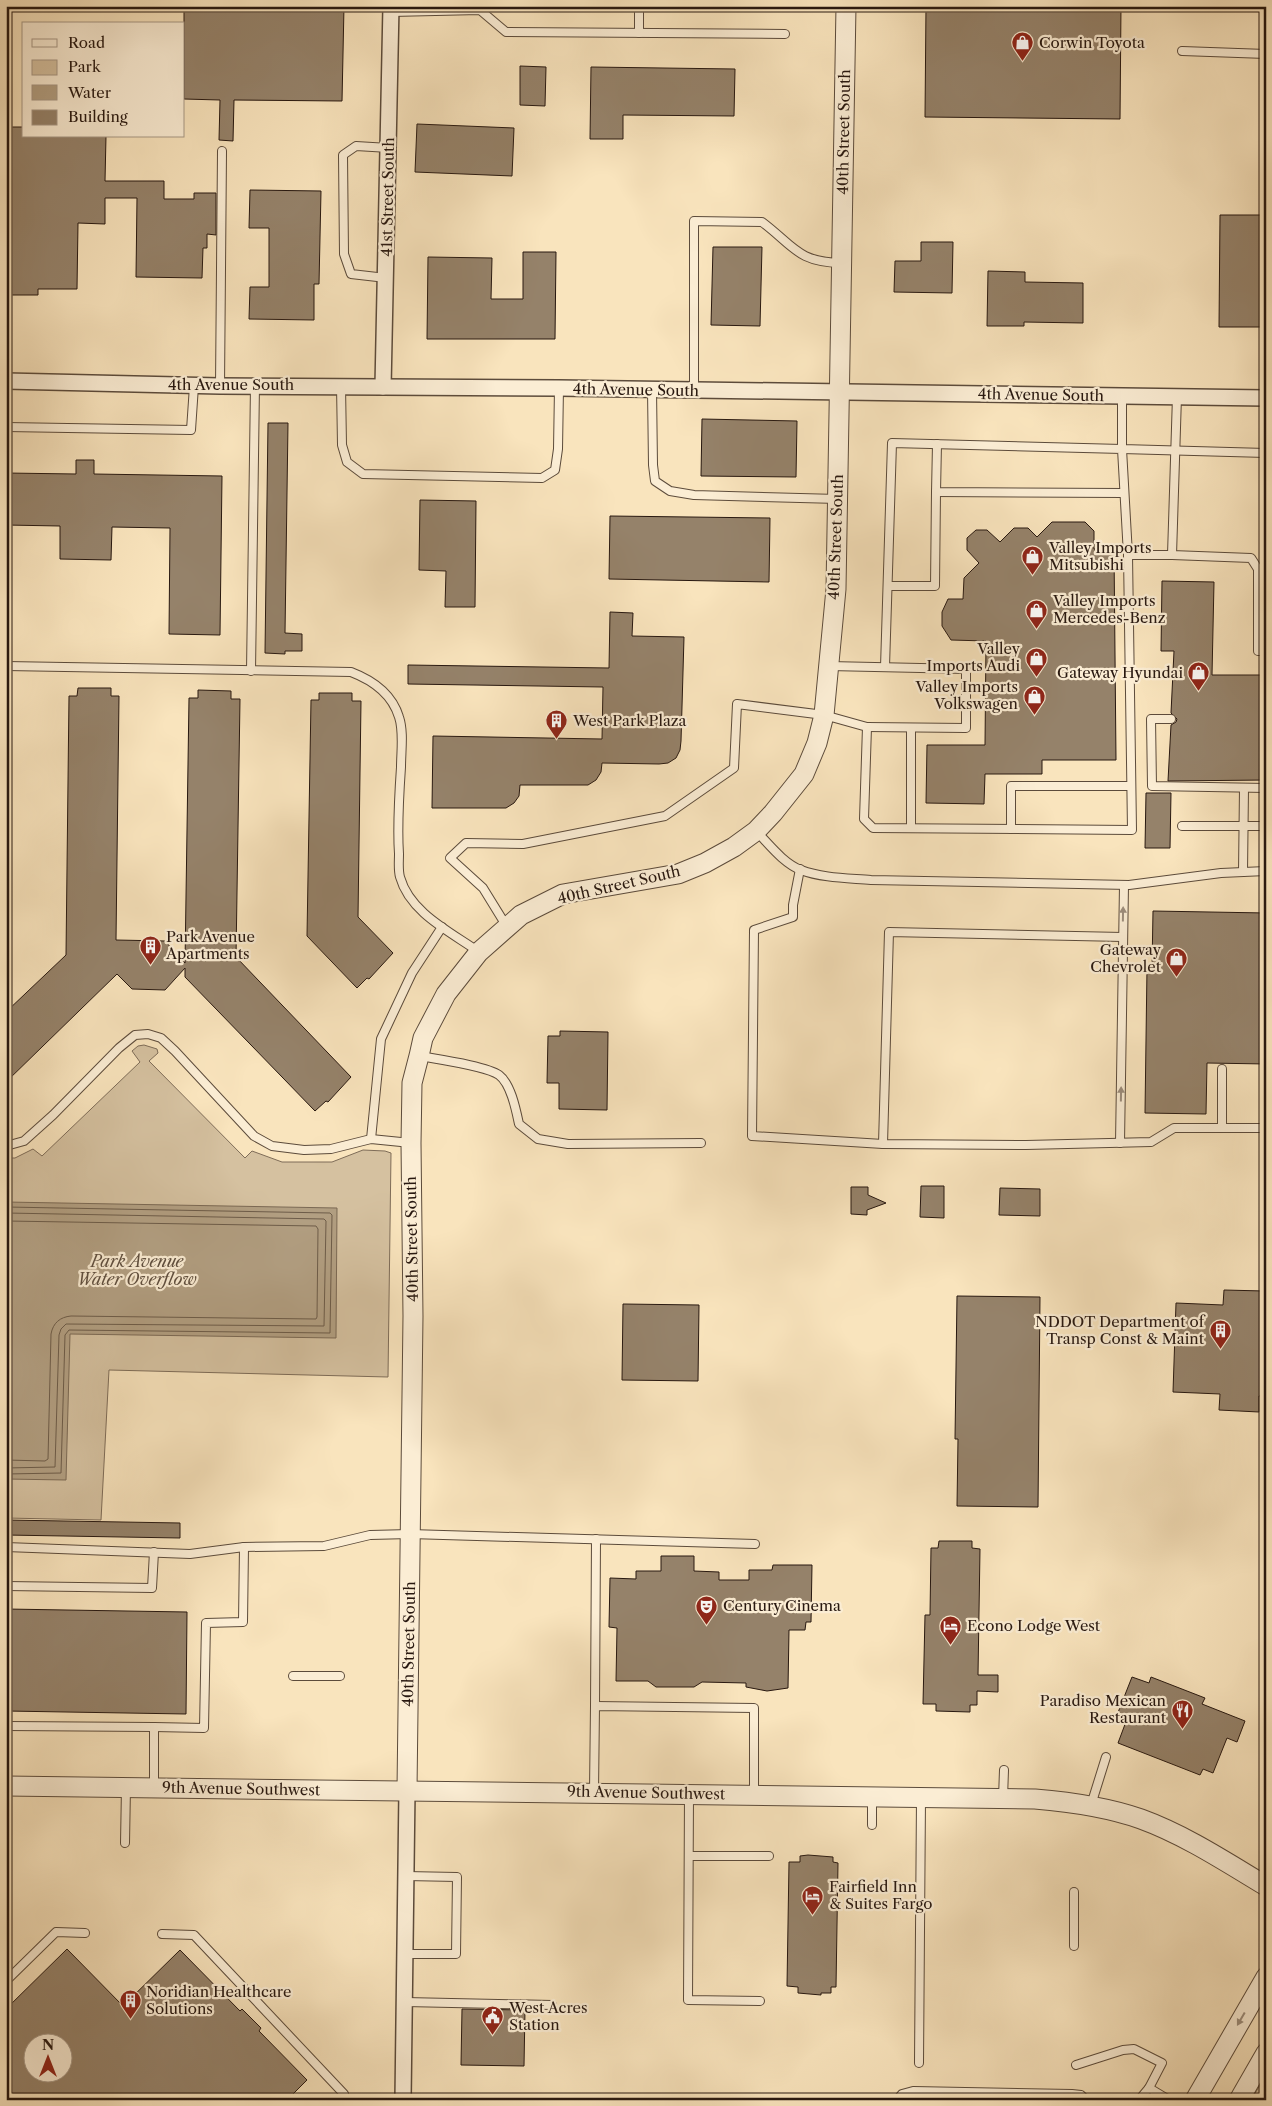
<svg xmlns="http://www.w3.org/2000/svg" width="1272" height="2106" viewBox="0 0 1272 2106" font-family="'Libre Caslon Text',serif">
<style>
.green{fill:#d5c1a0;stroke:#7e6c58}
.water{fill:#b29f82;stroke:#7b6954}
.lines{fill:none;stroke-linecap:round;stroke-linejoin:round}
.shore{stroke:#6d5c49;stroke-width:1}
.building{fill:#95826a;stroke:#281810;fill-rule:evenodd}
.service-casing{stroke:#5c4b3b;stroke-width:10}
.minor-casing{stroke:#5c4b3b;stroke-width:18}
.tertiary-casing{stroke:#5c4b3b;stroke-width:21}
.service{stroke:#fbedd4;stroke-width:8}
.minor{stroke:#fbedd4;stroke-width:15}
.tertiary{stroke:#fbedd4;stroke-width:19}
.oneway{fill:#9c8d7c}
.labels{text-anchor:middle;stroke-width:4.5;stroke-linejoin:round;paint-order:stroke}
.poi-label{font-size:15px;fill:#281810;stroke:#fbedd4;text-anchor:start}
.street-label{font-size:15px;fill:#281810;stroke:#fbedd4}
.water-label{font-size:16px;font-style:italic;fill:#5f4e3e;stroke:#fbedd4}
</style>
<rect width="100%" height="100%" fill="#f9e4bd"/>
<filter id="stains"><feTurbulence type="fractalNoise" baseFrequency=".004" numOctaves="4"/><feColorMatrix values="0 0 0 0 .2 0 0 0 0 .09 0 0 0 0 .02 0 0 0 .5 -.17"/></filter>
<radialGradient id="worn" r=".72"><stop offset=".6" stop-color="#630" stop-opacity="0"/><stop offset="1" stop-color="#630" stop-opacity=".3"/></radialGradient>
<g class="green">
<polygon points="144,1045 157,1049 158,1053 149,1061 245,1158 252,1151 282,1162 332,1162 363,1150 385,1151 391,1153 388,1377 109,1370 101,1520 6,1518 6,1158 15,1158 33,1149 42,1156 140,1062 132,1051 138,1046"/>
<polygon points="1266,2075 1266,2100 1251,2100"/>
</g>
<polygon class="water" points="6,1202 337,1208 336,1338 70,1334 66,1480 6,1479"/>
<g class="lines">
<g class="shore">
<polyline points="6,1207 330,1213 332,1215 330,1333 69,1330 65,1335 61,1473 6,1474"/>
<polyline points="6,1213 324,1219 326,1221 324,1326 66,1324 61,1329 59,1335 55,1467 6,1468"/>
<path d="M6 1221 316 1226 318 1229 317 1317 316 1319 71 1316C60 1317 53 1323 51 1334L48 1459 45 1461 6 1460"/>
</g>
</g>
<g class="building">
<polygon points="184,6 344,6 342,101 234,100 233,141 219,140 220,100 184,99"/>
<polygon points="926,6 1121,6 1120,119 925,117"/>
<polygon points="520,66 546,67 545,106 520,105"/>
<polygon points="591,67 735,69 734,116 623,115 623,139 590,139"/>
<polygon points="417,124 514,128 512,176 415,172"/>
<polygon points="6,127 24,127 24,136 106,136 105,181 164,181 164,199 194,199 194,193 216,193 216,235 207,234 207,248 203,248 202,278 136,277 137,198 105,198 105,224 78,223 77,289 38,289 38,295 6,295"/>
<polygon points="250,190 321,191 319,284 314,284 314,320 249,319 250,287 269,287 269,228 249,228"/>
<polygon points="1220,215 1266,215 1266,327 1219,327"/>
<polygon points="921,242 953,242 952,293 894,292 895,261 921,261"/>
<polygon points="713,247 762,247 760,326 711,325"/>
<polygon points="523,252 556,252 555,339 427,339 428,257 492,258 491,299 523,299"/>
<polygon points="988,271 1025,272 1025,282 1083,283 1083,323 1024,322 1024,326 987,326"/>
<polygon points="702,419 797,421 796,477 701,476"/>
<polygon points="268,423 288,423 285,633 302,634 302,651 285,651 285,654 265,653"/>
<polygon points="76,460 94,460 94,474 222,476 220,635 169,634 170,528 112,527 111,560 60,559 60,526 6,525 6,473 76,474"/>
<polygon points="420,500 476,501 475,607 445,607 446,571 419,570"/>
<polygon points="610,516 770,518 769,582 609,579"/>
<polygon points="1052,522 1085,522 1094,531 1094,549 1114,550 1116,760 1042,760 1042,774 985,774 984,804 926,803 927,745 985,745 986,641 951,640 942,626 942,612 948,599 963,599 964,578 979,563 967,550 967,538 976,530 987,530 1000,542 1014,528 1028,528 1037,537"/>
<polygon points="1162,581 1214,582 1212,675 1266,675 1266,780 1168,781 1171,725 1176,722 1177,719 1171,713 1174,651 1161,651"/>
<polygon points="610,612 633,613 632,636 684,637 681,741 680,750 676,758 668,763 659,764 602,763 601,772 596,780 588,785 520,785 519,796 514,803 506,808 432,808 433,736 602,739 603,687 408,684 408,665 609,668"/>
<polygon points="78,688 111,688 111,696 119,696 116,940 165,941 185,963 189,698 198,698 198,690 231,691 231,699 240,699 236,957 351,1077 328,1102 326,1101 315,1111 185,977 185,968 165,990 132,989 117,974 6,1082 6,1012 66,955 69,696 77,696"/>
<polygon points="319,693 352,693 352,701 361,701 358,917 393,953 369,979 367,978 357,988 307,936 311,700 319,700"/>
<polygon points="1146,793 1171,793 1170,848 1145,848"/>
<polygon points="1153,911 1266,913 1266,1064 1207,1063 1206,1114 1145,1113 1147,968 1152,968"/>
<polygon points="560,1031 608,1032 607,1110 559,1109 559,1083 547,1083 548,1036 560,1036"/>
<polygon points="921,1186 944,1186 944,1218 920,1217"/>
<polygon points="851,1187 868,1187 868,1195 886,1203 867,1210 867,1215 851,1214"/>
<polygon points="1000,1188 1040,1189 1040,1216 999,1215"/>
<polygon points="1224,1290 1264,1291 1263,1307 1266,1307 1266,1396 1259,1396 1259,1412 1219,1410 1220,1394 1173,1392 1176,1303 1223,1305"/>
<polygon points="957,1296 1040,1297 1038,1507 957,1506 958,1439 955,1439"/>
<polygon points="623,1304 699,1305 698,1381 622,1380"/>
<polygon points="6,1520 180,1523 180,1538 6,1535"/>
<polygon points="939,1541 972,1541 972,1548 980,1549 978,1675 998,1675 998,1692 977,1691 977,1705 970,1705 970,1712 936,1711 936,1704 923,1704 925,1615 930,1615 931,1548 938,1548"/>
<polygon points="661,1556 694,1556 694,1571 719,1572 719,1580 749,1580 749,1570 772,1570 773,1565 812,1565 811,1622 806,1622 805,1630 789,1630 788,1688 767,1691 746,1687 746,1683 702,1682 694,1687 656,1687 648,1681 616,1681 617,1628 609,1627 610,1578 636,1579 636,1571 661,1571"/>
<polygon points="6,1609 187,1612 186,1714 6,1711"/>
<polygon points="1132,1677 1149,1683 1151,1677 1205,1698 1202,1704 1245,1721 1237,1742 1227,1738 1213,1773 1203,1769 1200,1775 1118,1743 1127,1719 1117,1715"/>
<polygon points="808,1855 833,1857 833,1862 838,1863 836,1987 831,1987 831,1993 821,1993 821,1995 798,1993 798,1987 787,1986 789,1862 800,1862 800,1856"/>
<path d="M67 1949 123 2006 180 1950 240 2011 242 2009 261 2028 259 2031 307 2080 287 2100H6V2009ZM32 2044H62V2074H32Z"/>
<polygon points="462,2009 525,2010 524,2066 461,2065"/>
</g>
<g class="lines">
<defs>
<g id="service">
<polyline points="639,6 639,33"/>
<polyline points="391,12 480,10 506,32 785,34"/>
<polyline points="1182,51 1266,54"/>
<polyline points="386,278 351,274 344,254 343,155 356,146 389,148"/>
<polyline points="220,386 222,151"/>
<polyline points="341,386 342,445 347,462 363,474 542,478 555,470 558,449 559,388"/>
<polyline points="652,390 653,465 655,481 670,491 694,495 838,499"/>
<path d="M694 391V221L762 222C794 246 797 262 841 263"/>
<polyline points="1177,396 1172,555 1251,558 1258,569 1258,651 1266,651"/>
<polyline points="1122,397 1122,449 1266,453"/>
<polyline points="6,427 191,430 194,386"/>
<polyline points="937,444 936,492 1124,493"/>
<polyline points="1128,555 1172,555"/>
<polyline points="888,586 935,586 936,492"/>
<path d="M6 666 351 672C372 680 392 694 399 717 404 732 401 751 401 767 399 796 397 825 399 854 399 862 398 870 400 877 410 913 451 932 479 952"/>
<polyline points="829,666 966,669 966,728 867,727"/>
<polyline points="251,671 255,385"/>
<polyline points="1171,719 1151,719 1152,786 1266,788"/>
<polyline points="1182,826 1266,826"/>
<polyline points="911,828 911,728"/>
<polyline points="1011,829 1011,786 1131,786"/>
<path d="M756 831C769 844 783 863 801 870 822 878 848 878 871 880L1129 885 1221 873 1266 871"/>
<polyline points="800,869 793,905 793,917 754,930 752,1136 883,1144 1026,1145 1151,1142 1174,1128 1266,1128"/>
<polyline points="1243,872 1244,788"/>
<polyline points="507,927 483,888 450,858 466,843 523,844 665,816 734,768 737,704 824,715 867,727 864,819 873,828 1132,830 1128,555 1122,449 892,443 885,667"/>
<path d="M420 1056C436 1059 487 1066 499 1075 511 1084 516 1110 519 1124L538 1139 568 1144 701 1143"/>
<polyline points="1222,1128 1222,1069"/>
<polyline points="371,1139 381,1039 412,973 442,927"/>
<polyline points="1120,1143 1124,885"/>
<polyline points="883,1144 889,932 1123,937"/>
<polyline points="6,1146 24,1141 53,1115 119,1048 135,1035 148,1034 161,1038 175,1051 254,1136 272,1146 304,1150 331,1149 371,1139 411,1143"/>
<polyline points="6,1547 190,1554 244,1547 324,1546 370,1535 410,1534 755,1544"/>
<polyline points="6,1586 152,1588 154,1552"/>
<polyline points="293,1676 340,1676"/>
<polyline points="595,1706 596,1539"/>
<polyline points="6,1726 154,1727 154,1788"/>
<polyline points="154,1727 204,1728 206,1623 243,1622 244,1547"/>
<polyline points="594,1792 595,1706 754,1708 754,1794"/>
<polyline points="689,1795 688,2000 760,2001"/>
<polyline points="872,1797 872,1825"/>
<polyline points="1003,1798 1004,1770"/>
<polyline points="1091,1805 1106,1757"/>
<polyline points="125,1843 126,1787"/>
<polyline points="689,1856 769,1856"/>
<polyline points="162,1934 194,1935 344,2094"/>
<polyline points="1074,1946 1074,1892"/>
<polyline points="405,1954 456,1954 457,1877 406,1876"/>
<polyline points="6,1981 56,1932 85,1933"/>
<polyline points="405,2002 552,2005"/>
<polyline points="919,2063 921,1798"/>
<polyline points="1076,2065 1123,2050 1134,2049 1162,2063 1149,2088 1169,2100"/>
<polyline points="897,2100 902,2094 913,2091 1072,2094 1081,2095 1086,2100"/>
<polyline points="1139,2100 1149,2088"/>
</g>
<g id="minor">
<polyline points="6,381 220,386 559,388 1266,398"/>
<polyline points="383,387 391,6"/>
<polyline points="403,2100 407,1790"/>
</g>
<g id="tertiary">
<path d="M6 1786 1035 1799C1071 1802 1107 1807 1141 1819 1185 1835 1226 1862 1266 1886"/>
<polyline points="407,1790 413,1316 411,1143 412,1083 419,1056 423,1038 446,994 479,952 521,915 563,894 678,874 705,863 734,847 756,831 773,813 804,774 817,743 824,715 836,589 846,6"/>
<polyline points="1195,2100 1266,1977"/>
<polyline points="1239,2100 1266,2053"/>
</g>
</defs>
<use href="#service" class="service-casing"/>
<use href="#minor" class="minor-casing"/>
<use href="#tertiary" class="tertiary-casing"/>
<use href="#service" class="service"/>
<use href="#minor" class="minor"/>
<use href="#tertiary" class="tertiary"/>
</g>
<defs><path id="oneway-solid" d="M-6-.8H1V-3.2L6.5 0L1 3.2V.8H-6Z" transform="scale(1.25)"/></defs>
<g class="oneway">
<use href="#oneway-solid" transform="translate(1123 914) rotate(-89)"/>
<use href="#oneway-solid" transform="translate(1121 1094) rotate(-89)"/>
<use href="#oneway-solid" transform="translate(1241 2019) rotate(120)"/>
</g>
<defs>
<symbol id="shop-pin" viewBox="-11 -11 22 30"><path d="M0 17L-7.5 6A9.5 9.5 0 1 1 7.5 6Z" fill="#8f2418" stroke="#fbedd4"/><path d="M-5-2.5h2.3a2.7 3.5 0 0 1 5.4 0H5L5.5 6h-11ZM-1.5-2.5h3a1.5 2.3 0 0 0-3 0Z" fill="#fff"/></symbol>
<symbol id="building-pin" viewBox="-11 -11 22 30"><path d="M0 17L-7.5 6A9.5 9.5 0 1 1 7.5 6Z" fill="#8f2418" stroke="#fbedd4"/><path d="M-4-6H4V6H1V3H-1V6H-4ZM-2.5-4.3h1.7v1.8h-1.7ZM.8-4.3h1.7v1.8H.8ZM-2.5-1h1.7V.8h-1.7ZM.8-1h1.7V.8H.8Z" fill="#fff"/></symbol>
<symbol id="theatre-pin" viewBox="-11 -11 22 30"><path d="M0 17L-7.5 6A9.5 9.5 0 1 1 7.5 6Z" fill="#8f2418" stroke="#fbedd4"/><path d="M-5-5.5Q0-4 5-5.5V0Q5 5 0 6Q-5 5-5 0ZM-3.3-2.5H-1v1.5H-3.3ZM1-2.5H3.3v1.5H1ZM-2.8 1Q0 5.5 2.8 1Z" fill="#fff"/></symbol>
<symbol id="hotel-pin" viewBox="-11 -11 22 30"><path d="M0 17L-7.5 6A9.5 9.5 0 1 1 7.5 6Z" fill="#8f2418" stroke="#fbedd4"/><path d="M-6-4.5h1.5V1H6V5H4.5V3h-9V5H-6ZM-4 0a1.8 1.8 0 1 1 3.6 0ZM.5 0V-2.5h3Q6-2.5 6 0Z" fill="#fff"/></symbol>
<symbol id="restaurant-pin" viewBox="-11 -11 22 30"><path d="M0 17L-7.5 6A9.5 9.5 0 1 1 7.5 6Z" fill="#8f2418" stroke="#fbedd4"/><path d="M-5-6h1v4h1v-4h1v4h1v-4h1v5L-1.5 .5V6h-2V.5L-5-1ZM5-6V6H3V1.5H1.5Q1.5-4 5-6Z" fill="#fff"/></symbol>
<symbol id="civic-pin" viewBox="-11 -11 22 30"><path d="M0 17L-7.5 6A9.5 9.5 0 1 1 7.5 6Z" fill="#8f2418" stroke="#fbedd4"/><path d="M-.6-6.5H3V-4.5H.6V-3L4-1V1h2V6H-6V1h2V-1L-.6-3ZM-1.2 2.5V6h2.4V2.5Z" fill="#fff"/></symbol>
</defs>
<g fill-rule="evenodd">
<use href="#shop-pin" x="1010" y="30" width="25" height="34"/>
<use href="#shop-pin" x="1020" y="544" width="25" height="34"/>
<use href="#shop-pin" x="1024" y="598" width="25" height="34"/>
<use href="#shop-pin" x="1024" y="646" width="25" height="34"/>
<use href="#shop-pin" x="1186" y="660" width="25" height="34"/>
<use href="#shop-pin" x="1022" y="684" width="25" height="34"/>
<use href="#building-pin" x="544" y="708" width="25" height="34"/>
<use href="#building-pin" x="138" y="934" width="25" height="34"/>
<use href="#shop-pin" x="1164" y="946" width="25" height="34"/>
<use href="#building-pin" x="1208" y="1318" width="25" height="34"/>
<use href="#theatre-pin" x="694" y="1594" width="25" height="34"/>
<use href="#hotel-pin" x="938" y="1614" width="25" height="34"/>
<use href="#restaurant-pin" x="1170" y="1698" width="25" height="34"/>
<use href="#hotel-pin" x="800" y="1884" width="25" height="34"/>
<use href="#building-pin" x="118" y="1988" width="25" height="34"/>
<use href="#civic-pin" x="480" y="2004" width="25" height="34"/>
</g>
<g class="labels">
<g class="poi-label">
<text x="1039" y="48">Corwin Toyota</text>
<text x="1049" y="553">Valley Imports<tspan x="1049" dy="17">Mitsubishi</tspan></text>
<text x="1053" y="606">Valley Imports<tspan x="1053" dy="17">Mercedes-Benz</tspan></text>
<text x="1020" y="654" text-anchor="end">Valley<tspan x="1020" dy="17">Imports Audi</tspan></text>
<text x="1183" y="678" text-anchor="end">Gateway Hyundai</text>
<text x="1018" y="692" text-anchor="end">Valley Imports<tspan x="1018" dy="17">Volkswagen</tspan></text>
<text x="573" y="726">West Park Plaza</text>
<text x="166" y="942">Park Avenue<tspan x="166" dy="17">Apartments</tspan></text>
<text x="1161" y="955" text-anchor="end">Gateway<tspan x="1161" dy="17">Chevrolet</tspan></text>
<text x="1204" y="1327" text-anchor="end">NDDOT Department of<tspan x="1204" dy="17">Transp Const &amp; Maint</tspan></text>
<text x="723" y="1611">Century Cinema</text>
<text x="967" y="1631">Econo Lodge West</text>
<text x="1166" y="1706" text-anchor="end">Paradiso Mexican<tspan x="1166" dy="17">Restaurant</tspan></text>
<text x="829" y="1892">Fairfield Inn<tspan x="829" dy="17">&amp; Suites Fargo</tspan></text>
<text x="146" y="1997">Noridian Healthcare<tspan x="146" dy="17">Solutions</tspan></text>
<text x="509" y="2013">West Acres<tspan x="509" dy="17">Station</tspan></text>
</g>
<g class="street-label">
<text transform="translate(844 132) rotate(-89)" y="5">40th Street South</text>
<text transform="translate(388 197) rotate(-89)" y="5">41st Street South</text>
<text x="231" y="390">4th Avenue South</text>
<text transform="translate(636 390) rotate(1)" y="5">4th Avenue South</text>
<text transform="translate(1041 395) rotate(1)" y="5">4th Avenue South</text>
<text transform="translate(836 537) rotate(-88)" y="5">40th Street South</text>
<text transform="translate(619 885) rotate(-13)" y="5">40th Street South</text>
<text transform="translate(412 1239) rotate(-91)" y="5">40th Street South</text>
<text transform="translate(409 1644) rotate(-89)" y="5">40th Street South</text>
<text transform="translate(241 1789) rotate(1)" y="5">9th Avenue Southwest</text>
<text transform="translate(646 1793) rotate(1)" y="5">9th Avenue Southwest</text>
</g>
<g class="water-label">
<text x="137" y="1267">Park Avenue<tspan x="137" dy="18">Water Overflow</tspan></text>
</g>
</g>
<rect width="1272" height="2106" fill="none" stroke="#f9e4bd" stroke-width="25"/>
<rect x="8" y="8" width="1257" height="2091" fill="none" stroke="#281810" stroke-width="2.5"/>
<rect x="12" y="12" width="1247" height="2081" fill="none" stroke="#281810"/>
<rect x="22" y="22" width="162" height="115" fill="#fbedd4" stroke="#a79886"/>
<rect x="32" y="39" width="25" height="8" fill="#fbedd4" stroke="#a79886"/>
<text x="68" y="48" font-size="15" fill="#281810">Road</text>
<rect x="32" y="60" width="25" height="15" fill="#d5c1a0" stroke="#a79886"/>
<text x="68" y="72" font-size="15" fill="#281810">Park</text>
<rect x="32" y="85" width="25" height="15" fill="#b29f82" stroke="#a79886"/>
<text x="68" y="98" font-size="15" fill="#281810">Water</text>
<rect x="32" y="110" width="25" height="15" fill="#95826a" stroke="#a79886"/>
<text x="68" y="122" font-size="15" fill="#281810">Building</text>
<g transform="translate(48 2058)"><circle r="24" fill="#fbedd4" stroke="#a79886"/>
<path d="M0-4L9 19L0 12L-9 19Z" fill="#8f2418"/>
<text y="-8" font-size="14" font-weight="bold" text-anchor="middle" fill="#281810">N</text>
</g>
<rect width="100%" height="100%" filter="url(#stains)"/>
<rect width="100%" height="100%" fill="url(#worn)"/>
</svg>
